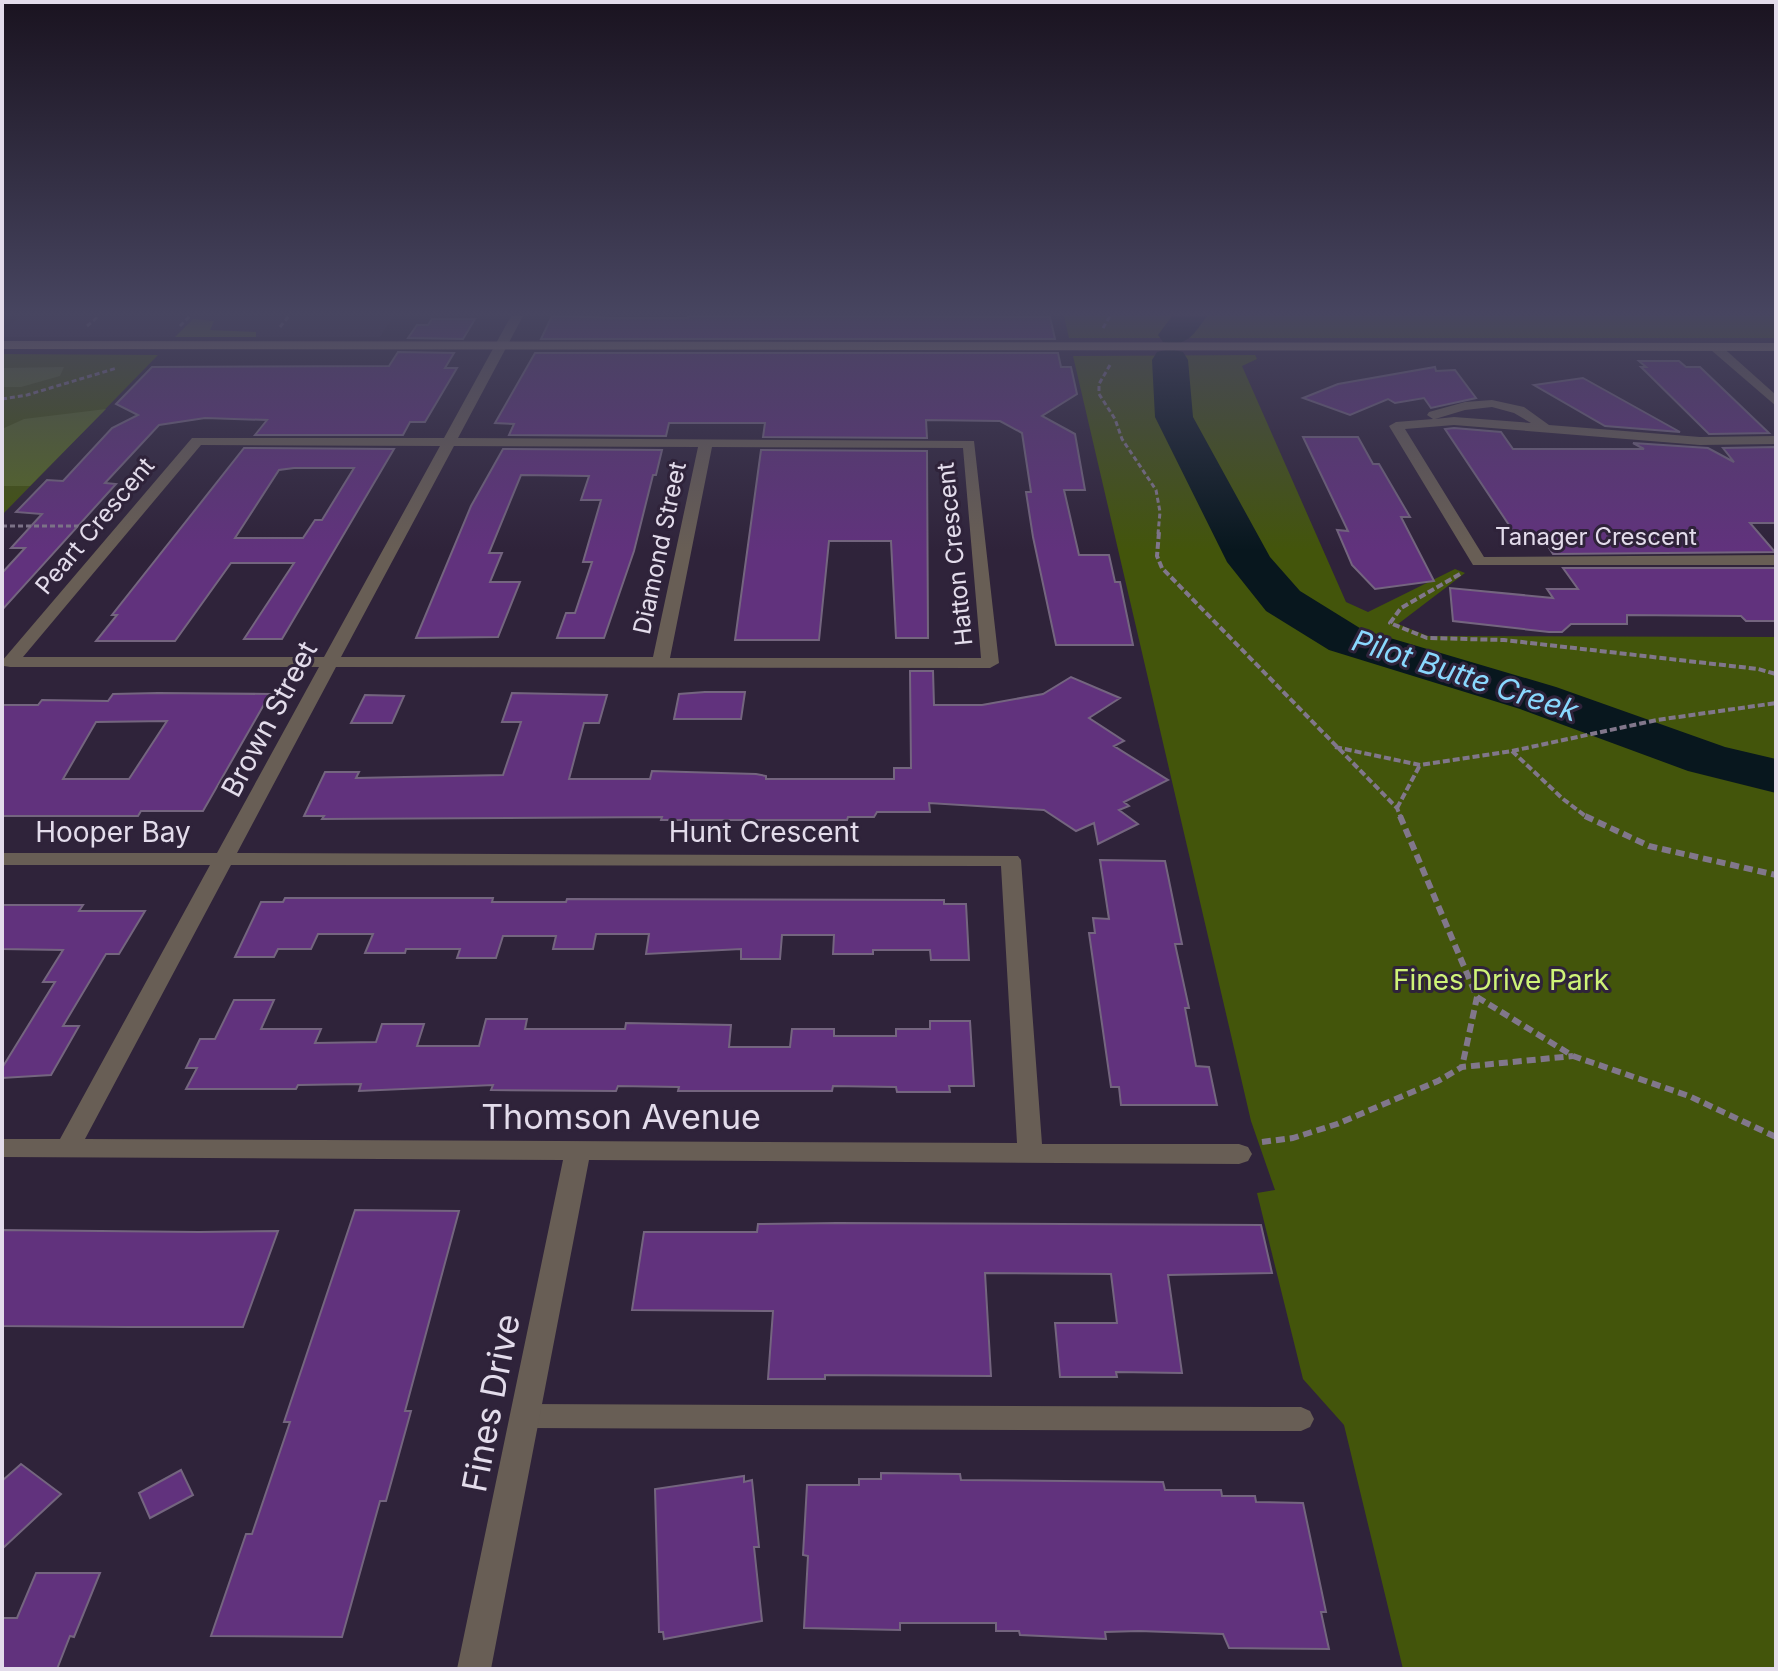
<svg xmlns="http://www.w3.org/2000/svg" width="1778" height="1671" viewBox="0 0 1778 1671" font-family="Inter,sans-serif">
<style>
.built{fill:#392b47}
.green{fill:#43550b}
.forest{fill:#566a21}
.lines{fill:none;stroke-linecap:round;stroke-linejoin:round}
.stream{fill:#08171e;fill-rule:evenodd}
.river{fill:#08171e;fill-rule:evenodd}
.building{fill:#61327d;stroke:#74657f;stroke-width:2;fill-rule:evenodd}
.path-far2{stroke:#81778b;stroke-width:3;stroke-dasharray:5 3;stroke-linecap:butt}
.path-far1{stroke:#81778b;stroke-width:4;stroke-dasharray:7 3;stroke-linecap:butt}
.path{stroke:#81778b;stroke-width:6;stroke-dasharray:9 5;stroke-linecap:butt}
.lane{fill:#685e55;fill-rule:evenodd}
.street{fill:#685e55;fill-rule:evenodd}
.secondary{fill:#8c7c6c;fill-rule:evenodd}
.labels{text-anchor:middle;stroke-width:6;stroke-linejoin:round;paint-order:stroke}
.far-street-label{font-size:24px;fill:#e3dceb;stroke:#2f233a}
.street-label{font-size:28px;fill:#e3dceb;stroke:#2f233a}
.park-label{font-size:28px;fill:#cff377;stroke:#2f233a}
.water-label{font-size:30px;font-style:italic;fill:#89d8fe;stroke:#2f233a}
.near-street-label{font-size:34px;fill:#e3dceb;stroke:#2f233a}
</style>
<rect width="100%" height="100%" fill="#2f233a"/>
<polygon class="built" points="21,316 394,316 380,337 2,337 2,331"/>
<g class="green">
<polygon points="1064,316 1776,316 1776,338 1069,338"/>
<polygon points="2,354 158,355 2,515"/>
<polygon points="1255,355 1257,359 1242,366 1346,602 1368,612 1455,569 1465,573 1398,624 1428,636 1776,637 1776,1669 1403,1669 1344,1425 1303,1379 1257,1193 1275,1190 1251,1121 1073,356"/>
</g>
<g class="forest">
<polygon points="193,319 214,321 210,330 256,332 256,337 175,337"/>
<polygon points="64,367 60,376 21,387 2,387 2,368"/>
<polygon points="106,409 30,486 2,486 2,429 24,419"/>
</g>
<g class="lines">
<polygon class="stream" points="1363,634 1367,637 1370,646 1369,648 1366,649 1362,646 1359,637"/>
<g class="river">
<path d="M1172 316H1207C1194 334 1187 348 1163 342L1158 335Z"/>
<polygon points="1170,349 1183,352 1188,360 1193,417 1270,557 1300,591 1363,630 1556,687 1725,747 1776,759 1776,793 1688,771 1520,709 1329,650 1266,611 1227,562 1155,417 1152,360 1157,352"/>
</g>
</g>
<g class="building">
<polygon points="552,316 619,318 688,318 688,316 1050,317 1055,339 541,339"/>
<polygon points="432,319 475,319 463,339 408,338 417,325 428,325"/>
<polygon points="398,352 454,353 445,368 457,368 425,422 410,422 403,435 255,435 267,420 205,418 159,425 105,483 116,484 2,610 2,573 25,548 11,548 42,514 16,512 47,480 63,481 112,428 138,415 116,404 152,367 389,366"/>
<polygon points="535,353 1058,353 1061,367 1071,367 1077,394 1042,416 1075,434 1085,490 1064,490 1079,555 1109,555 1115,582 1120,582 1133,645 1056,645 1033,537 1026,492 1031,492 1022,433 1000,421 926,420 927,438 763,437 765,423 669,423 666,436 509,435 514,424 495,423"/>
<polygon points="1639,361 1679,361 1686,367 1700,367 1769,433 1709,434 1641,367 1646,367"/>
<polygon points="1435,367 1436,371 1455,370 1476,398 1431,408 1424,398 1395,403 1388,399 1350,415 1303,398 1338,384"/>
<polygon points="1583,378 1680,432 1605,426 1534,385"/>
<polygon points="1454,428 1501,432 1513,449 1644,449 1633,443 1708,448 1734,462 1723,448 1776,447 1776,523 1750,523 1775,552 1553,554 1542,537 1517,537 1445,429"/>
<polygon points="1303,437 1358,437 1373,464 1379,464 1410,517 1401,517 1434,581 1375,589 1352,565 1337,530 1348,531"/>
<path d="M244 448 394 449 282 639H244L294 563H231L175 641H96L117 615H112ZM294 468H354L322 520H315L303 538H235L279 470Z"/>
<polygon points="503,449 662,450 656,475 653,475 634,551 604,638 557,638 566,613 575,613 592,562 583,562 601,500 581,500 589,476 521,475 489,553 502,553 490,582 520,582 498,637 416,638 471,506"/>
<polygon points="761,450 927,451 928,638 896,638 891,541 829,541 819,640 735,640"/>
<polygon points="1563,568 1776,568 1776,621 1746,621 1741,616 1627,615 1627,624 1571,624 1562,632 1549,632 1453,621 1450,588 1553,598 1547,589 1578,589"/>
<polygon points="910,671 933,671 934,705 982,705 1043,694 1071,677 1120,698 1089,718 1124,741 1114,746 1168,780 1124,802 1129,806 1119,810 1138,824 1098,844 1094,823 1076,831 1044,810 929,803 930,812 877,812 874,817 848,817 847,820 661,820 662,817 322,819 324,816 304,816 325,772 359,772 356,778 503,775 521,722 502,722 512,693 607,695 599,723 584,723 569,779 650,779 652,771 756,774 766,776 766,779 894,779 894,768 911,768"/>
<polygon points="705,692 745,692 741,719 674,719 679,694"/>
<path d="M158 693 270 694 203 811H141L138 816H2V705H38L42 700 108 701 113 694ZM167 721 129 779H63L96 722Z"/>
<polygon points="365,695 404,696 392,723 351,723"/>
<polygon points="1100,860 1165,861 1182,944 1175,944 1189,1008 1185,1008 1196,1066 1209,1067 1217,1105 1121,1105 1119,1087 1111,1087 1089,933 1095,933 1093,918 1109,919"/>
<polygon points="285,898 493,898 492,902 566,902 567,899 944,900 944,904 966,904 969,960 931,960 930,950 873,950 873,954 833,954 834,935 782,935 780,959 741,959 741,949 646,954 649,934 596,934 593,949 553,949 556,936 503,936 496,958 457,958 460,949 406,949 405,953 365,953 373,934 318,934 311,949 278,949 274,957 235,957 261,902 283,902"/>
<polygon points="2,905 83,905 79,911 145,911 119,954 106,954 63,1026 79,1026 51,1075 2,1078 2,1068 55,982 43,982 63,950 2,949"/>
<polygon points="234,1000 274,1000 261,1029 321,1029 315,1043 376,1042 382,1024 424,1024 417,1046 479,1046 486,1019 527,1019 525,1029 625,1029 626,1023 731,1025 729,1047 790,1047 792,1029 834,1029 834,1036 896,1036 896,1029 930,1029 930,1021 970,1021 974,1086 949,1086 950,1092 897,1092 896,1087 833,1086 832,1091 678,1091 679,1087 618,1086 616,1091 491,1090 493,1085 359,1091 361,1084 298,1085 296,1089 186,1089 197,1068 186,1068 200,1039 215,1039"/>
<polygon points="355,1210 459,1211 405,1411 411,1411 386,1501 380,1501 342,1637 211,1636 246,1534 252,1534 290,1422 284,1422"/>
<polygon points="837,1223 1261,1225 1272,1273 1168,1275 1182,1373 1116,1372 1117,1377 1060,1377 1055,1323 1117,1323 1111,1274 985,1273 991,1376 825,1375 825,1379 768,1379 773,1311 632,1310 644,1232 757,1232 758,1224"/>
<polygon points="2,1230 199,1232 278,1231 243,1327 127,1327 2,1326"/>
<polygon points="21,1464 61,1494 2,1549 2,1481"/>
<polygon points="181,1470 193,1495 150,1518 139,1493"/>
<polygon points="881,1473 960,1474 961,1480 1163,1482 1165,1490 1221,1490 1222,1496 1255,1496 1256,1502 1303,1503 1326,1612 1321,1612 1329,1649 1229,1648 1223,1634 1139,1631 1105,1632 1106,1639 1020,1635 1019,1631 996,1631 996,1623 900,1623 900,1630 804,1628 808,1556 803,1555 807,1485 859,1485 859,1479 881,1479"/>
<polygon points="744,1476 744,1482 752,1480 759,1547 754,1547 762,1621 664,1639 663,1632 659,1632 655,1489"/>
<polygon points="36,1573 100,1573 74,1637 70,1636 57,1669 2,1669 2,1618 17,1618"/>
</g>
<g class="lines">
<g class="path-far2">
<polyline points="87,326 99,316"/>
<polyline points="180,326 190,316"/>
<polyline points="280,327 289,316"/>
<polyline points="1103,328 1110,316"/>
<polyline points="1110,365 1099,384 1099,394 1115,419 1122,439 1156,490 1160,512 1158,534"/>
<polyline points="2,399 27,395 117,368"/>
<polyline points="2,526 97,526"/>
</g>
<g class="path-far1">
<polyline points="1159,532 1157,556 1162,568 1397,808 1401,818"/>
<polyline points="1460,574 1401,608 1390,623 1427,638 1504,640 1758,669 1776,674"/>
<polyline points="1335,747 1420,765 1512,751 1657,720 1776,703"/>
<polyline points="1512,751 1563,799 1588,818"/>
<polyline points="1397,808 1420,765"/>
</g>
<g class="path">
<polyline points="1400,816 1477,997 1462,1067"/>
<polyline points="1585,816 1649,846 1776,875"/>
<polyline points="1477,997 1573,1056 1689,1096 1776,1137"/>
<polyline points="1262,1142 1293,1138 1337,1124 1438,1081 1462,1067 1573,1056"/>
</g>
<polygon class="lane" points="526,1404 1301,1407 1310,1411 1314,1419 1310,1427 1301,1431 526,1428 517,1424 513,1416 517,1408"/>
<g class="street">
<path d="M511 316H523L458 438 974 441 999 663 990 668 336 667 237 853 1018 856 1021 860 1042 1144H1239L1248 1147 1252 1154 1248 1161 1239 1164 589 1160 491 1669H457L563 1160 2 1157V1139H60L210 865H2V853H217L319 667H10L4 666 2 661 192 438H444ZM201 445 440 446 324 657H23ZM454 446 698 447 653 657H341ZM712 447 963 448 981 658H670ZM231 865 1001 866 1017 1143 85 1139Z"/>
<polygon points="1711,344 1719,344 1776,395 1776,406 1711,350"/>
<path d="M1492 400 1524 407 1549 425 1700 437 1776 436V444L1700 445 1454 425 1405 429 1484 557 1776 555V565H1473L1389 426 1396 422 1433 419 1427 415 1429 412 1465 402ZM1492 407 1514 413 1531 423 1454 417 1435 419 1465 410Z"/>
</g>
<polygon class="secondary" points="2,341 1776,343 1776,351 2,349"/>
</g>
<linearGradient id="sky" x2="0" y2="1"><stop stop-color="#1a1320"/><stop offset="0.57" stop-color="#474560"/><stop offset="1" stop-color="#474560" stop-opacity="0"/></linearGradient>
<rect width="1778" height="550" fill="url(#sky)"/>
<g class="labels">
<g class="far-street-label">
<text transform="translate(95 526) rotate(-50)" y="8">Peart Crescent</text>
<text x="1596" y="545">Tanager Crescent</text>
<text transform="translate(660 548) rotate(-78)" y="8">Diamond Street</text>
<text transform="translate(955 554) rotate(-96)" y="8">Hatton Crescent</text>
</g>
<g class="street-label">
<text transform="translate(269 719) rotate(-62)" y="10">Brown Street</text>
<text x="113" y="842">Hooper Bay</text>
<text x="764" y="842">Hunt Crescent</text>
</g>
<g class="park-label">
<text x="1501" y="990">Fines Drive Park</text>
</g>
<g class="water-label">
<text transform="translate(1465 676) rotate(18)" y="10">Pilot Butte Creek</text>
</g>
<g class="near-street-label">
<text x="621" y="1129">Thomson Avenue</text>
<text transform="translate(491 1403) rotate(-79)" y="12">Fines Drive</text>
</g>
</g>
<rect width="1778" height="1671" fill="none" stroke="#e3dceb" stroke-width="8"/>
</svg>
